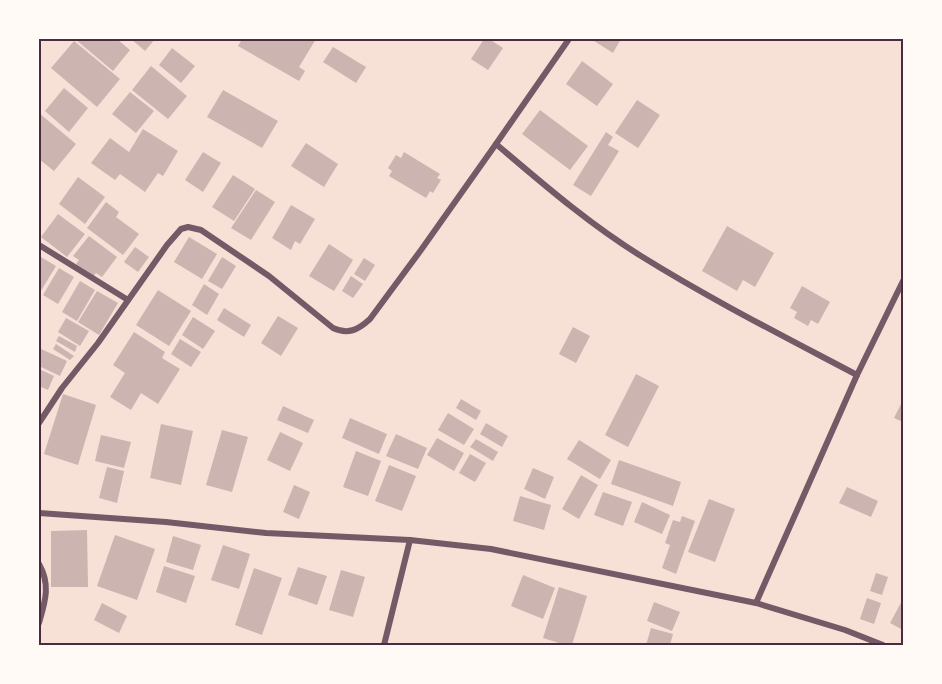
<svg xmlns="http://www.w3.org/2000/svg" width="942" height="684" viewBox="0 0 942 684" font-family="Karla,sans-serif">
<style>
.building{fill:#ccb4b1}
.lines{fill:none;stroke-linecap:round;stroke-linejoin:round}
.minor{stroke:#755966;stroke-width:6}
.neatline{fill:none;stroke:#4a2c40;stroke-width:2}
</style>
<rect width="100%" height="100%" fill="#f7e1d7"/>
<g class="building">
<polygon points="75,39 117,39 130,50 113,71"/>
<polygon points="131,39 155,39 145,51"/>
<polygon points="242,39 316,39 299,67 305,71 299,81 238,46"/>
<polygon points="484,39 489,39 503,48 488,70 471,59"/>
<polygon points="591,39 621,39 613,53"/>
<polygon points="74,41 120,79 97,107 51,68"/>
<polygon points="333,47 366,67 356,83 323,62"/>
<polygon points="172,48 195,66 181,83 159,65"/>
<polygon points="582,61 613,84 597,106 566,84"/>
<polygon points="151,66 187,96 168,119 132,90"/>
<polygon points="64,88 88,108 69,132 45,111"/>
<polygon points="223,90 278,121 262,148 207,117"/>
<polygon points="130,92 154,111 136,133 112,114"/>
<polygon points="637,100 660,115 638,148 615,133"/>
<polygon points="540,110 588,146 570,170 522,134"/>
<polygon points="39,113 76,144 54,171 39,159"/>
<polygon points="143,129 178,151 163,176 158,173 145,192 120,174 115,180 91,163 110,138 129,152"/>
<polygon points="606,132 613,137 608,145 619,151 591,196 573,185"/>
<polygon points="306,143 338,164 324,187 291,166"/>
<polygon points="203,152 221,163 203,192 185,180"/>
<polygon points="404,152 440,174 437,178 441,180 433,193 430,191 426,198 389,176 392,171 388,168 396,155 401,158"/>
<polygon points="233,175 255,189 234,221 212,207"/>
<polygon points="78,177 105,197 85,224 59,204"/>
<polygon points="256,190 275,202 251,240 231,228"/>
<polygon points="106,202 119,212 116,217 139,234 123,255 87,228"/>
<polygon points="291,205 315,219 300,244 295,241 291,250 272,238"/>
<polygon points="58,214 85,234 67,257 41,237"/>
<polygon points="727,226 774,253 755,287 743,280 737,291 702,271"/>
<polygon points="89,236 117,257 102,277 96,273 93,277 76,264 79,260 73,256"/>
<polygon points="189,237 217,254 202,279 174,262"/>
<polygon points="329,244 353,260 334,291 309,276"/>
<polygon points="135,247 149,257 138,272 124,262"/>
<polygon points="39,256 56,266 39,294"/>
<polygon points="222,257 236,266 222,289 208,281"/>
<polygon points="364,258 375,265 365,281 354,274"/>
<polygon points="59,268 74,277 58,304 43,295"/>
<polygon points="351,276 363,284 353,298 342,291"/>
<polygon points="80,281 95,290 77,321 62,312"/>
<polygon points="204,284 219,294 207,315 192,305"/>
<polygon points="802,286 830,302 818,324 811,320 808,326 794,318 797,312 790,308"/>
<polygon points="158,290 191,311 169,346 136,325"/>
<polygon points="97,291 118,303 99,335 78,322"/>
<polygon points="224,308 251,325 244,337 217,320"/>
<polygon points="278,316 298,328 281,356 261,343"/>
<polygon points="193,317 215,331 203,349 182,335"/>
<polygon points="66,318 89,331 80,346 58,332"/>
<polygon points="573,327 590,336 576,363 559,354"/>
<polygon points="134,332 165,352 162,358 180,369 158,404 141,393 131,410 110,397 125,373 113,365"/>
<polygon points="59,336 77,346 75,352 56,341"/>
<polygon points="180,339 201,352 191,367 171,354"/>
<polygon points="56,344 74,356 70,360 53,349"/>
<polygon points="39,348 67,361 60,376 39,366"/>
<polygon points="39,369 54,376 48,390 39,386"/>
<polygon points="636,374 659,386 628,447 605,435"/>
<polygon points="63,394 96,405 78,465 44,454"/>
<polygon points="461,399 481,411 476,420 456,408"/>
<polygon points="903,400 903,422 894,418"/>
<polygon points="283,406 314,420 308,433 277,420"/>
<polygon points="448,413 474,429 464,445 438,430"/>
<polygon points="350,418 387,434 379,454 342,438"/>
<polygon points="486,423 508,436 502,447 480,434"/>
<polygon points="161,424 193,431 181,485 150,478"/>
<polygon points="222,430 248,437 232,492 206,485"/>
<polygon points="280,432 303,443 290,471 267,460"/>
<polygon points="396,434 427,448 418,469 386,456"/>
<polygon points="101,435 131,442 124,468 95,461"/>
<polygon points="437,438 464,453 454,471 427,455"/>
<polygon points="476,439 498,452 493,461 470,447"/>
<polygon points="579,440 611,460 600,479 567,459"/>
<polygon points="356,451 381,461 368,496 343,487"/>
<polygon points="470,454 486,463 475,482 459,473"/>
<polygon points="619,460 681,482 673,506 611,484"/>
<polygon points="389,465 416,476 402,511 375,501"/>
<polygon points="107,467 124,471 117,503 99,498"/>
<polygon points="533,468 554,477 545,499 524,489"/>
<polygon points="581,475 598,485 579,519 562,509"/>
<polygon points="294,485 310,492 299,519 283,512"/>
<polygon points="847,487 878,501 871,517 839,503"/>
<polygon points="603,492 632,502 623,526 594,515"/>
<polygon points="520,496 551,505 544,530 513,521"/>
<polygon points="709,499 735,509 715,562 688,552"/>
<polygon points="642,502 670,515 662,534 634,522"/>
<polygon points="682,516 695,521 676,574 662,568 670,545 665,543 673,520 680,522"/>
<polygon points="87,530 88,587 51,587 51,531"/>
<polygon points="115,535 155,549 137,600 97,586"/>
<polygon points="173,536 201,545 193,570 166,562"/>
<polygon points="223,545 250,554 239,589 211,580"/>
<polygon points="164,566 195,576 186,603 156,592"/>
<polygon points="298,567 327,576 317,605 288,595"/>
<polygon points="254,568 282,578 262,635 235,625"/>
<polygon points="341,570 365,577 353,617 329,610"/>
<polygon points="876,573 888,577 882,595 870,591"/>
<polygon points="523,575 555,588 543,619 511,606"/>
<polygon points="559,587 587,596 572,645 565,645 543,638"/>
<polygon points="867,598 881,603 874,624 860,619"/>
<polygon points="903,599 903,630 890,623"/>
<polygon points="654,602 680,612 672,631 647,621"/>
<polygon points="102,603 127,616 119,633 94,620"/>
<polygon points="651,628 673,634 670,645 646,645"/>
</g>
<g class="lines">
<g class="minor">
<path d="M569 39 496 144C542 183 589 224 641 256 710 299 785 337 857 375"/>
<polyline points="39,245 128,300"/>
<path d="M39 423 62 388 98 343 167 245 181 229 188 227 201 230 269 276 333 328C348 335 358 330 370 319L421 250 496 144"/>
<polyline points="39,513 166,522 266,533 410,540 491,549 756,603 845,630 883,645"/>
<path d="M39 564C51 585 45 602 39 623"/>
<polyline points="756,603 857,375 903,281"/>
<polyline points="384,645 410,540"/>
</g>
</g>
<rect width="942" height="684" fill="none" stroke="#fffaf5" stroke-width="81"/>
<rect x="40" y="40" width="862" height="604" class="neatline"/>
</svg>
